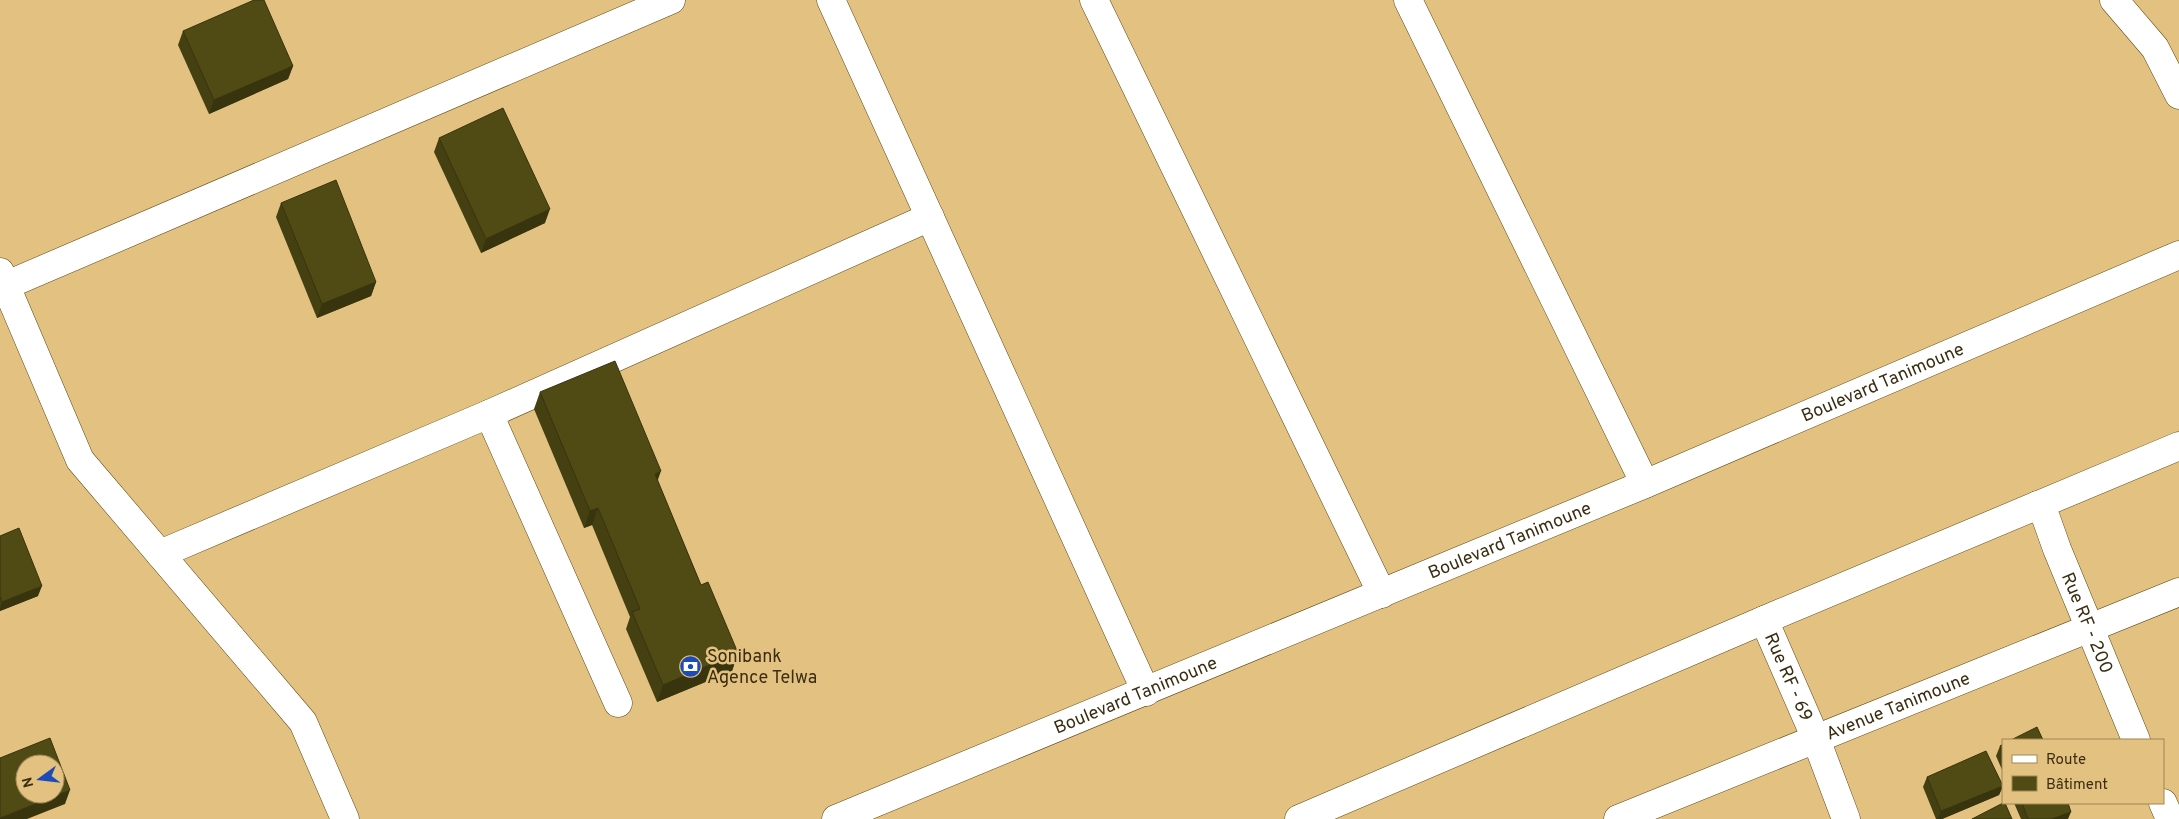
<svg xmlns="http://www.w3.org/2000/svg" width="2179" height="819" viewBox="0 0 2179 819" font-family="Overpass,sans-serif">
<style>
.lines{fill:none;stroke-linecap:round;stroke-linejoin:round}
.minor-casing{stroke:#5f4816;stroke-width:29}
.major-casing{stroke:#5f4816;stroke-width:29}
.minor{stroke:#fff;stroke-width:28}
.major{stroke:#fff;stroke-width:28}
.wall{fill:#454011}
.shaded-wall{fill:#38340e}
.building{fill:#504a14;stroke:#38340e;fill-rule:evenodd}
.labels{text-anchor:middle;stroke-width:5;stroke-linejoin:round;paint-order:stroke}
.street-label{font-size:18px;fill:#3a2d12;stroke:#e3c281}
.poi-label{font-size:18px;fill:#3a2d12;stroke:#e3c281;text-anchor:start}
</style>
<rect width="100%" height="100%" fill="#e3c281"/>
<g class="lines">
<defs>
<g id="minor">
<polyline points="831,0 1146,692"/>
<polyline points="1094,0 1382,594"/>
<polyline points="1408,0 1645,484"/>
<polyline points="2114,0 2155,48 2179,95"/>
<polyline points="0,272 80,460 303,722 345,819"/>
<polyline points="0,288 671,0"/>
<polyline points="489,414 618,703"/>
<path id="s1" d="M2038 505 2046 518 2057 549 2136 740"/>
<polyline points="160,554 489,414 930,217"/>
<path id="s2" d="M1764 620 1816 739 1846 819"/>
<polyline points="2163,803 2170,819"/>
<path id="s3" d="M1618 819 2179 592"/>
</g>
<g id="major">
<path id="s4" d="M836 819 1645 484 2179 255"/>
<polyline points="1299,819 1764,620 2179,446"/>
</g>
</defs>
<use href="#minor" class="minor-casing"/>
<use href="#major" class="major-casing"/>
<use href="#minor" class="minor"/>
<use href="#major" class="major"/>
</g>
<g class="wall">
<polygon points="183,31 293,66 288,79 209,114 178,45"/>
<polygon points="439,138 545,223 481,253 434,152"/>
<polygon points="281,203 376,282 371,296 317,318 276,217"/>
<polygon points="540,392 658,482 701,585 738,653 732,671 657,702 626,629 630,617 592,525 584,528 534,409"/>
<polygon points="0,536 38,596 0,611"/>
<polygon points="2003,744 2003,772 1996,756 2000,746"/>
<polygon points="1927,777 2003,785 2003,786 1999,795 1942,819 1936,819 1923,787"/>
<polygon points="2014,803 2068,803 2068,819 2021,819"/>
</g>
<g class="shaded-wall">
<polygon points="293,66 288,79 209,114 214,100"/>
<polygon points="550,209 545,223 481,253 486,239"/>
<polygon points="376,282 371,296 317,318 322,304"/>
<polygon points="661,471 655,488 655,474"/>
<polygon points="598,508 592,525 584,528 590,511"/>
<polygon points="42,586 38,596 0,611 0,608 2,602"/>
<polygon points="738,653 732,671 657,702 663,685"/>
<polygon points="2003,786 1999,795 1942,819 1938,819 1941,811"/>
<polygon points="70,790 65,804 27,819 0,819 0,818"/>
<polygon points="2071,812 2068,819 2052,819"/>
</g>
<g class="building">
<polygon points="254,0 264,0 293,66 214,100 183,31"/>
<polygon points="503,108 550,209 486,239 439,138"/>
<polygon points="336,180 376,282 322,304 281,203"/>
<polygon points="615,361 661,471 655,474 701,585 708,582 738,653 663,685 632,612 640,609 598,508 590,511 540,392"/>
<polygon points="19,528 42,586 2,602 0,596 0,536"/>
<polygon points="2037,727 2043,740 2011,740"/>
<path d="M50 738 70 790 0 818V758ZM25 764H55V794H25Z"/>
<polygon points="2003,744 2003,753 2000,746"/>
<polygon points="1986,751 2003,786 1941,811 1927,777"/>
<polygon points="2003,803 2005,803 2012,819 1972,819"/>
<polygon points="2022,803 2068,803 2071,812 2052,819 2028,819"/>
</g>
<defs>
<symbol id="bank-disc" viewBox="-11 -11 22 22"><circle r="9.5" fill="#1d4bb8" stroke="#e3c281"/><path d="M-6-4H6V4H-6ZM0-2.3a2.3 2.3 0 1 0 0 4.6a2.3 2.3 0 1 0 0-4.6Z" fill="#fff"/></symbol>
</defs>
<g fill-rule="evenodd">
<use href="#bank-disc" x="678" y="654" width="25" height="25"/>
</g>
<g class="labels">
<g class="street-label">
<text dy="6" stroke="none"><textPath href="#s4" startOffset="1134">Boulevard Tanimoune</textPath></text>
<text dy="6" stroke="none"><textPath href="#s4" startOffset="729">Boulevard Tanimoune</textPath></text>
<text dy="6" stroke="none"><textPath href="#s1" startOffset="128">Rue RF - 200</textPath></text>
<text dy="6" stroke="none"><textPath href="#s2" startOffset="62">Rue RF - 69</textPath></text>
<text dy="6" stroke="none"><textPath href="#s4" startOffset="324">Boulevard Tanimoune</textPath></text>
<text dy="6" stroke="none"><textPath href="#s3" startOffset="302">Avenue Tanimoune</textPath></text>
</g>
<g class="poi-label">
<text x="707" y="662">Sonibank<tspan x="707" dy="21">Agence Telwa</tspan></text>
</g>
</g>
<rect x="2002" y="739" width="162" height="65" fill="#e3c281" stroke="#9f8655"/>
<rect x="2012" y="755" width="25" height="8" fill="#ffffff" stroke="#9f8655"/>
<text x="2046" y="764" font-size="15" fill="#3a2d12">Route</text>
<rect x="2012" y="776" width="25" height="15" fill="#504a14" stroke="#9f8655"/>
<text x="2046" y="789" font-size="15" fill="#3a2d12">Bâtiment</text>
<g transform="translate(40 779) rotate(255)"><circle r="24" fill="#e3c281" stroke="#9f8655"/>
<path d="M0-4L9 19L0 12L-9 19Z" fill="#1d4bb8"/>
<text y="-8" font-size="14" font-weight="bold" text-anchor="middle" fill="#3a2d12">N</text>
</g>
</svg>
